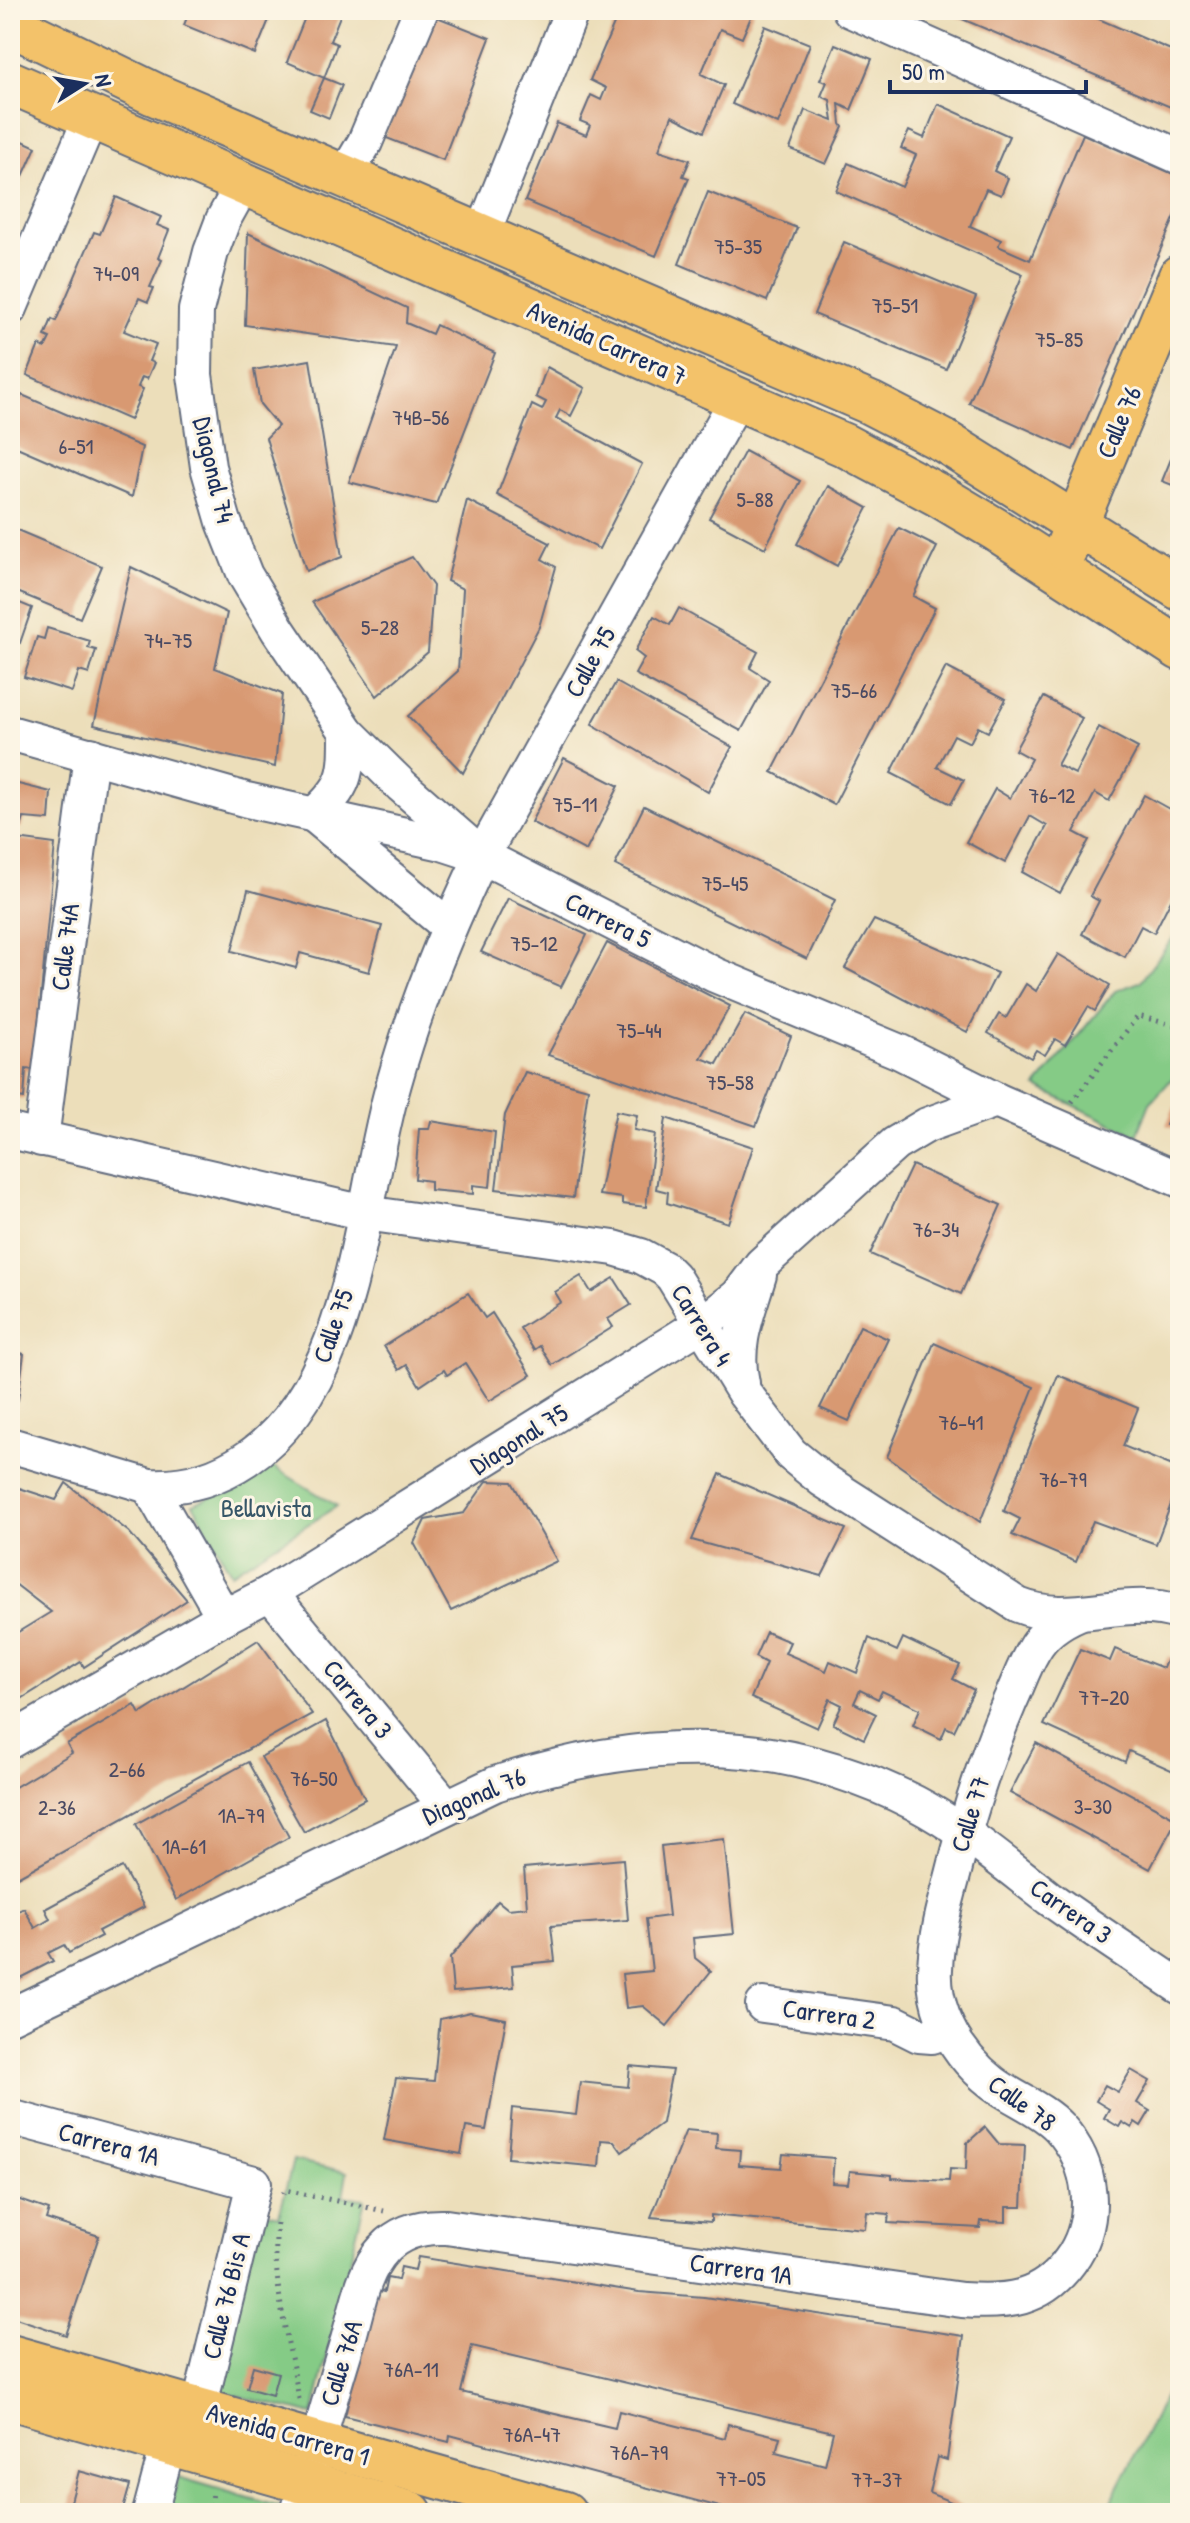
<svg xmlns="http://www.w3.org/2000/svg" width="1190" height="2523" viewBox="0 0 1190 2523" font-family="'Patrick Hand',sans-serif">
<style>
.green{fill:#85cb86;stroke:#507d72;stroke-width:2}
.building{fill:#d89972;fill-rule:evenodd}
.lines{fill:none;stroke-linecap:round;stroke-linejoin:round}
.minor-casing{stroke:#646c7e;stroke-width:38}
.major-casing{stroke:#646c7e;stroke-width:46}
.path{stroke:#646c7e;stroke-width:5;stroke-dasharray:2 6;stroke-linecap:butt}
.minor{stroke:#fff;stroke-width:34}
.major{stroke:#f3c26a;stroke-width:42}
.labels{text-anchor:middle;stroke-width:6;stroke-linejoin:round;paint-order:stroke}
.number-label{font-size:22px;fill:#4a4a63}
.street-label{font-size:26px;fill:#1b2f5e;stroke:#fcf5e5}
.park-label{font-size:26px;fill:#365668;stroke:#fcf5e5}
</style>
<rect width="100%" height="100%" fill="#fcf5e5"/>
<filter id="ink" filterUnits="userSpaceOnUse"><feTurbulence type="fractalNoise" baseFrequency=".0125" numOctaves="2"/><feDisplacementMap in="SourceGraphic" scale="16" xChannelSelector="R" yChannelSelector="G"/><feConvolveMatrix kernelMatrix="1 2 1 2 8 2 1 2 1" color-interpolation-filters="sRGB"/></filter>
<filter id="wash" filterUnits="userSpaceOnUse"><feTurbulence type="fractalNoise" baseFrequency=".006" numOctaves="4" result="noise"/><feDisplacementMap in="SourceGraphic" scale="32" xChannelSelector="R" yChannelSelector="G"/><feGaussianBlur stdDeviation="1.8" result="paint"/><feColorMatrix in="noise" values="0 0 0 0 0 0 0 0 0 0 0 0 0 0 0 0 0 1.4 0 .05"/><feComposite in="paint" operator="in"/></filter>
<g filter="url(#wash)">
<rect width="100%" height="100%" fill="#ecdeba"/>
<g class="green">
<polygon points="1180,929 1180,1070 1150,1103 1137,1136 1036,1087 1115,991 1140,982"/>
<polygon points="267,1463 337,1506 231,1573 193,1504 234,1487"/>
<polygon points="293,2160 347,2172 343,2196 365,2199 313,2415 212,2389 257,2210 279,2216"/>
<polygon points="1180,2367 1180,2513 1105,2513"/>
<polygon points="178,2477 280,2507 278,2513 169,2513"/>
</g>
<g id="blocks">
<g class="building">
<polygon points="190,10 273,10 255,54 184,25"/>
<polygon points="308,10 342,11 330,41 337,44 324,78 287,62"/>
<polygon points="620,10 754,10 742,38 720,29 701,74 724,85 704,132 672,116 659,150 690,160 683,176 689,178 656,256 525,201 557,123 586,135 590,125 580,121 591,95 601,100 606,88 590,80"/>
<polygon points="941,10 1078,10 1180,54 1180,111"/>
<polygon points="432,15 490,38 443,160 384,137"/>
<polygon points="765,26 810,44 778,124 732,104"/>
<polygon points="835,44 872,59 851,110 839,104 841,124 843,127 826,164 790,149 805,110 833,121 830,100 821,96 827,82 820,80"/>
<polygon points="324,78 342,85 329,118 310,110"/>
<polygon points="938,104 1009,136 994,171 1008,178 1001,195 986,189 970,226 1001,240 998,246 1030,260 1083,134 1180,177 1180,205 1073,450 969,403 1023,274 836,191 848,163 902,187 916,155 901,148 909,131 924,138"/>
<polygon points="10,135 36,147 10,205"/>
<polygon points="708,192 797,228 767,301 679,264"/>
<polygon points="116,197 161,217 157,225 169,230 158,258 162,260 150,287 154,288 148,302 139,298 124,331 156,344 149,361 154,363 147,379 142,377 138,387 143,389 130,420 27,375 39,345 45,348 50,338 45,336 52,319 56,321 94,232 100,234"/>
<polygon points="248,233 407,308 406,323 432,334 436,325 495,353 436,504 349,482 396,347 245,325"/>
<polygon points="844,242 976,297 946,369 814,314"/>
<polygon points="310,360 342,557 306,571 266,438 278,426 260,404 254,370"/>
<polygon points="547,367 585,388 571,416 560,410 556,418 642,464 599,549 497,495 532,405 542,410 546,402 536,397"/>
<polygon points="22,395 142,447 132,497 10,444 10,422"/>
<polygon points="1180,437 1180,488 1162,481"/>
<polygon points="745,451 800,481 765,548 709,518"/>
<polygon points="828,486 868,508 837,566 797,544"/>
<polygon points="467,500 550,543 542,559 556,567 539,627 463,773 408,716 458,671 463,589 447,581"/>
<polygon points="10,527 102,566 80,618 10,589"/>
<polygon points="899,528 937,547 913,596 935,608 834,805 772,772"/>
<polygon points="412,557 433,586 428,652 377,696 312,602"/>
<polygon points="131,567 227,613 215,668 282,694 275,767 94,725"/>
<polygon points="10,599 32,608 20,643 10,639"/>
<polygon points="679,608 758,652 750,668 769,680 741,731 635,674 644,658 635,651 654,616 670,625"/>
<polygon points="47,628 90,641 88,648 96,650 89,674 79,671 72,692 24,677 37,637 44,639"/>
<polygon points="946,667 1006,699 988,732 978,727 970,743 954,735 937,767 964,780 951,804 891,773"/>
<polygon points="616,682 732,747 708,792 592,724"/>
<polygon points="1044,697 1082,718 1057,765 1075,774 1099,727 1138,748 1109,801 1095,793 1074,832 1089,840 1060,893 1022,872 1047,826 1030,816 1005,863 966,842 995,789 1010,798 1031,759 1015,750"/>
<polygon points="564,758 619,786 586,851 531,822"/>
<polygon points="10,782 51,792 49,820 24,818 21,828 10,827"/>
<polygon points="1144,795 1180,815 1180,882 1154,933 1141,926 1125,957 1082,934 1099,901 1090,896"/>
<polygon points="644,806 835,900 807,959 615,865"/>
<polygon points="10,838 55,844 34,1070 26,1069 24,1099 10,1096 10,950 15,931 10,930"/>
<polygon points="248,890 382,926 369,972 300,953 296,968 232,951"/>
<polygon points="508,898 587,935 561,987 481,952"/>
<polygon points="874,920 997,973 967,1032 845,968"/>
<polygon points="607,943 730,1006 701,1058 717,1064 745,1014 791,1036 756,1126 548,1055"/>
<polygon points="1058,954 1110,985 1095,1011 1088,1007 1065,1045 1055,1039 1045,1055 1036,1050 1031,1058 988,1033 999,1014 1006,1018 1026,984 1036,991"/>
<polygon points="525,1072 588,1089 573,1198 496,1189 505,1115"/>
<polygon points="1180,1106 1180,1131 1166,1125 1174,1107"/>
<polygon points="616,1111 637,1115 634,1130 655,1134 646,1207 622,1204 622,1198 599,1195"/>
<polygon points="666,1118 753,1147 728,1223 667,1203 668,1192 656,1189"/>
<polygon points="431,1121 495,1132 490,1187 473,1185 473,1194 430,1190 430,1181 415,1179 419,1129 429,1129"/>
<polygon points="912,1165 1001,1205 961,1294 870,1254"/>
<polygon points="581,1276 591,1292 614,1278 631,1305 608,1319 613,1327 552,1365 540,1346 534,1350 520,1328 561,1302 555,1292"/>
<polygon points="468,1293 485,1318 492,1313 531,1375 489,1401 465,1363 447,1375 444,1370 420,1386 407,1365 399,1370 384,1346"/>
<polygon points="860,1326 888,1339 849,1421 820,1408"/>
<polygon points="934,1343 1034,1387 980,1522 887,1457"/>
<polygon points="10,1350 24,1354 18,1400 10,1398"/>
<polygon points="1058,1375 1138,1408 1123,1446 1180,1469 1180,1480 1156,1544 1093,1521 1076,1562 1012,1535 1020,1519 1004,1511"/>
<polygon points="720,1474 846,1529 822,1576 692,1540"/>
<polygon points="487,1481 512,1482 557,1561 451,1611 414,1543 425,1520 464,1513"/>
<polygon points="66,1483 129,1532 187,1600 84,1667 81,1662 10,1706 10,1637 51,1612 10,1580 10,1485 56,1500"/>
<polygon points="766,1632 790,1642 785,1653 826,1671 830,1661 857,1673 869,1638 897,1651 903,1638 960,1665 953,1679 974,1690 954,1731 946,1727 941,1739 913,1725 920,1709 882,1691 878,1699 860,1690 854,1703 876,1714 864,1739 833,1724 842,1705 830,1699 817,1728 751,1698 766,1663 755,1657"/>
<polygon points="258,1640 312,1714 10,1881 10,1790 72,1753 67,1744 135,1705 140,1714"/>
<polygon points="1080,1649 1110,1661 1115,1649 1163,1668 1168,1656 1180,1662 1180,1774 1129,1751 1125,1762 1044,1725"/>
<polygon points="326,1721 365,1799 304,1832 261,1757"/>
<polygon points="1036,1743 1177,1819 1150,1869 1010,1793"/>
<polygon points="248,1762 289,1837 176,1900 136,1824"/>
<polygon points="724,1839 734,1934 693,1938 695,1958 711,1971 667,2026 643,2006 626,2008 622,1974 652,1971 646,1919 669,1916 661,1846"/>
<polygon points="623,1859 628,1920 551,1926 555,1961 512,1965 514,1987 453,1992 450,1958 498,1901 508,1909 527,1907 524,1868"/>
<polygon points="122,1867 144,1907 98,1931 101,1936 69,1953 64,1945 48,1953 53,1961 10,1983 10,1915 24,1908 35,1928 50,1919 45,1909"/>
<polygon points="470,2012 506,2019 486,2130 466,2127 461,2154 384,2140 396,2078 434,2081 440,2019"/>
<polygon points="630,2066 672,2070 662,2123 622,2152 614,2141 601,2140 599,2167 508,2158 512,2108 576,2115 580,2082 628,2087"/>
<polygon points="1131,2070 1150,2081 1137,2103 1150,2111 1141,2126 1135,2122 1132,2128 1122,2122 1119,2127 1104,2118 1109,2109 1096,2101 1105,2085 1118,2092"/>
<polygon points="985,2127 999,2144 1025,2145 1022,2207 1006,2207 1006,2222 981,2221 980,2228 888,2223 889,2214 867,2212 865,2229 711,2215 711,2222 651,2217 686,2130 717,2133 716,2148 740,2150 739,2165 781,2168 783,2154 834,2158 832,2183 848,2184 850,2171 892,2175 892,2178 949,2181 950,2169 966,2170 967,2143"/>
<polygon points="17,2199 49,2210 46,2219 99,2236 66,2335 10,2316 10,2209 14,2210"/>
<path d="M418 2257 639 2292 704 2297 964 2336 947 2460 937 2457 929 2493 978 2513H742L450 2435 449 2442 345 2416 375 2290 384 2292 387 2278 398 2280 401 2267 415 2270ZM472 2346 833 2432 825 2465 776 2452 780 2437 728 2424 725 2438 619 2411 615 2428 461 2392Z"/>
<polygon points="253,2366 278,2373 272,2395 247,2388"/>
<polygon points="79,2471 130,2485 122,2513 68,2513"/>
</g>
</g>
</g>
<g filter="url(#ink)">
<use href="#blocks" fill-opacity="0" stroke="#646c7e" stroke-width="2"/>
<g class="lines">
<defs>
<g id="minor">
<polyline points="850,10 1180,157"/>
<polyline points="345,176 365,142 421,10"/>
<polyline points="243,184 223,220 211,252 196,310 195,375 208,467 224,522 245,575 278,630 347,732 402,786 474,849"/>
<polyline points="482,235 572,10"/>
<polyline points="10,308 91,117"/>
<path d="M347 732C347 775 347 785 314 815L448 926"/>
<polyline points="10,733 247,800 442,843 482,856 715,975 900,1052 996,1100 1180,1180"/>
<path d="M10 1131 365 1213 614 1248 641 1256 665 1269 673 1277 745 1394 791 1454 823 1480 1018 1605C1072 1627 1126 1594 1180 1613"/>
<polyline points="41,1139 91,755"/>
<path d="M742 1383C733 1345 748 1312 759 1275"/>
<path d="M10 1445 149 1486C185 1488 216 1479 246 1459 358 1384 359 1202 394 1083 416 1004 447 929 482 856L737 399"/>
<polyline points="149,1486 224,1617"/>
<polyline points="270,1593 446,1806"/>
<polyline points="10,1741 224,1617 270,1593 703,1323 738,1296 762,1264 895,1144 927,1125 996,1100"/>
<polyline points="763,2005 895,2023 919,2035 932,2036 948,2030"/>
<path d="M10 2016 495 1784C641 1736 776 1732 915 1803 963 1828 1006 1865 1049 1898 1092 1929 1137 1958 1180 1987"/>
<polyline points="10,2117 254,2183 199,2409"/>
<polyline points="150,2513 168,2445"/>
<path d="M298 2513C314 2455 330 2397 348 2340 357 2310 362 2272 384 2249 400 2231 422 2226 446 2227L962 2300C1006 2303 1041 2301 1070 2261 1100 2220 1093 2164 1059 2127 1041 2108 1014 2099 993 2083 971 2066 953 2043 943 2017 937 2001 934 1985 935 1969 936 1939 944 1908 952 1879 967 1818 985 1759 1010 1701 1018 1684 1024 1666 1033 1651 1043 1632 1060 1621 1079 1613"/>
</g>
<g id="major">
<polyline points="10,24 154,94 870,403 944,441 1180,589"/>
<polyline points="10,82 844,445 938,495 995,529 1180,649"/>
<polyline points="1066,549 1180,276"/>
<polyline points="10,2356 565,2513"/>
<polyline points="10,2398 411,2513"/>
</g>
</defs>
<use href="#minor" class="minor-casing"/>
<use href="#major" class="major-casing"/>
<g class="path">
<polyline points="1072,1102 1138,1016 1173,1025 1180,1025"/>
<polyline points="283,2194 285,2190 384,2211"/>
<path d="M277 2223C271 2283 289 2340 299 2399"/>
<polyline points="211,2513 213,2490"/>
</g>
<use href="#minor" class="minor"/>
<use href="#major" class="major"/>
</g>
</g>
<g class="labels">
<g class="number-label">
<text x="738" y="254">75-35</text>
<text x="116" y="281">74-09</text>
<text x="895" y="313">75-51</text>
<text x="1059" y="347">75-85</text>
<text x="421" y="425">74B-56</text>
<text x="76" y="454">6-51</text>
<text x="755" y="507">5-88</text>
<text x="380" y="635">5-28</text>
<text x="168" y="648">74-75</text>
<text x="854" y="698">75-66</text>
<text x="1052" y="803">76-12</text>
<text x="575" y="812">75-11</text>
<text x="725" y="891">75-45</text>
<text x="534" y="951">75-12</text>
<text x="639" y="1038">75-44</text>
<text x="730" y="1090">75-58</text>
<text x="936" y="1237">76-34</text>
<text x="961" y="1430">76-41</text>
<text x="1063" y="1487">76-79</text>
<text x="1104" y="1705">77-20</text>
<text x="127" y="1777">2-66</text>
<text x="314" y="1786">76-50</text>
<text x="1093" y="1814">3-30</text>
<text x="57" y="1815">2-36</text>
<text x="241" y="1823">1A-79</text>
<text x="184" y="1854">1A-61</text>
<text x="411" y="2377">76A-11</text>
<text x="532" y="2442">76A-47</text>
<text x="639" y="2460">76A-79</text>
<text x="741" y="2486">77-05</text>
<text x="877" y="2487">77-37</text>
</g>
<g class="street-label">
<text transform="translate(607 343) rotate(24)" y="9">Avenida Carrera 7</text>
<text transform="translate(1119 422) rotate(-67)" y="9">Calle 76</text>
<text transform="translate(214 470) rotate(77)" y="9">Diagonal 74</text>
<text transform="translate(590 662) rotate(-61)" y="9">Calle 75</text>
<text transform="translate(608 920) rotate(27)" y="9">Carrera 5</text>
<text transform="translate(65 947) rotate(-83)" y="9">Calle 74A</text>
<text transform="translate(702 1325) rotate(58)" y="9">Carrera 4</text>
<text transform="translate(333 1326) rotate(-71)" y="9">Calle 75</text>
<text transform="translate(519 1439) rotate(-32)" y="9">Diagonal 75</text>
<text transform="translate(358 1699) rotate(51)" y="9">Carrera 3</text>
<text transform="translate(474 1796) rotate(-23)" y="9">Diagonal 76</text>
<text transform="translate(970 1814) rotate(-73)" y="9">Calle 77</text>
<text transform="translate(1071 1911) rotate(35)" y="9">Carrera 3</text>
<text transform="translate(829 2014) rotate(8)" y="9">Carrera 2</text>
<text transform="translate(1022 2103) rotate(36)" y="9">Calle 78</text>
<text transform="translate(109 2144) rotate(15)" y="9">Carrera 1A</text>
<text transform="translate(741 2269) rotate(8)" y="9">Carrera 1A</text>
<text transform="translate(226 2296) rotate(-76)" y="9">Calle 76 Bis A</text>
<text transform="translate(341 2363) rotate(-73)" y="9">Calle 76A</text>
<text transform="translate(288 2434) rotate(16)" y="9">Avenida Carrera 1</text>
</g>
<g class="park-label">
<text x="266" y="1517">Bellavista</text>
</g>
</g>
<rect width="1190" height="2523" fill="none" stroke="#fcf5e5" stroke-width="40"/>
<g transform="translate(84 84) rotate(79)" stroke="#fcf5e5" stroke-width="6" paint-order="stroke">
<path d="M0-6L14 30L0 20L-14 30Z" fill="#1b2f5e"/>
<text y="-12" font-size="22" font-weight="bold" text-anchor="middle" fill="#1b2f5e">N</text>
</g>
<path d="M890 80v12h196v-12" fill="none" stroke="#1b2f5e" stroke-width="4"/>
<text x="902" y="80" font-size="24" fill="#1b2f5e" stroke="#fcf5e5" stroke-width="6" paint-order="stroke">50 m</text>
</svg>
